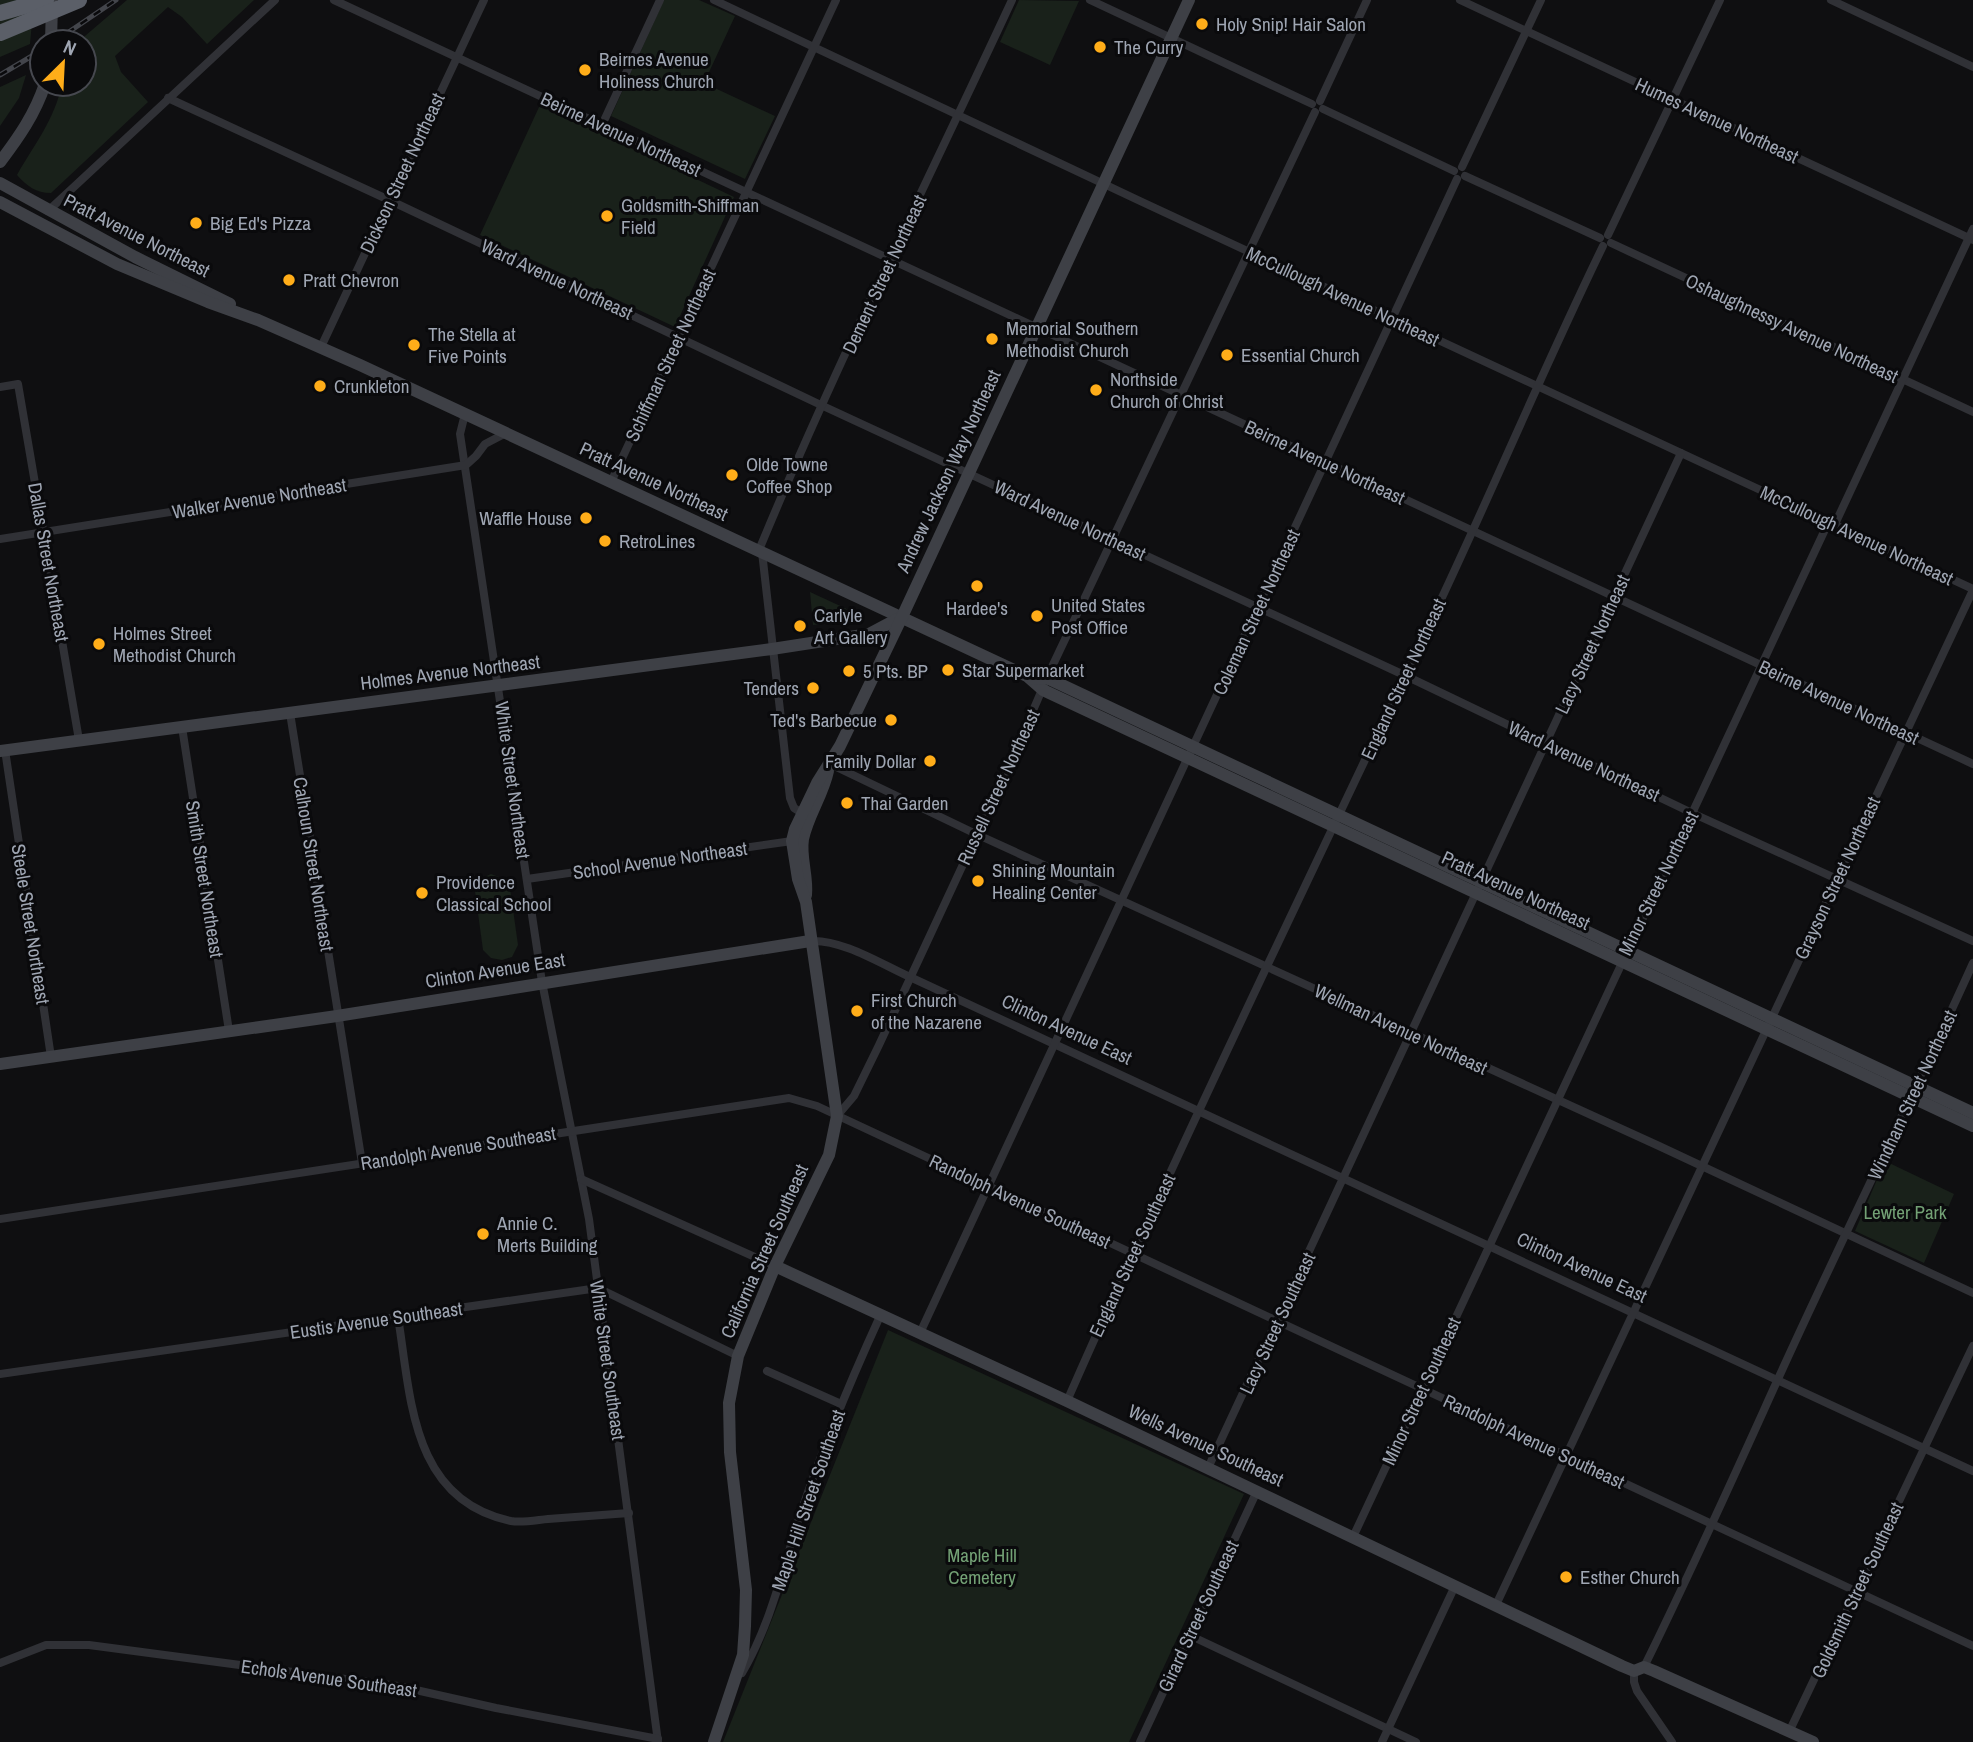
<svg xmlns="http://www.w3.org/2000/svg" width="1973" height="1742" viewBox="0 0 1973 1742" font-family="'Archivo Narrow',sans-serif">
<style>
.green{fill:#19211a}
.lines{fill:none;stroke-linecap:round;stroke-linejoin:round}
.street{stroke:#303136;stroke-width:8}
.secondary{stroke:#3e4046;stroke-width:12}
.highway{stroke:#5b5f68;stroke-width:16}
.rail-casing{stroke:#43454b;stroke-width:5}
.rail{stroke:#0a0a0c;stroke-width:2.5;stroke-dasharray:8;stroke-linecap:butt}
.highway-bridge{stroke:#5b5f68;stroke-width:16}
.poi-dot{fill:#ffad19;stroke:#0a0a0c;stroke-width:2.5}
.labels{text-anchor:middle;stroke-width:6;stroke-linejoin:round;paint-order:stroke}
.poi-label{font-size:19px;fill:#9fa6b3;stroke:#0a0a0c;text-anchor:start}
.street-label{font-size:19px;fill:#9fa6b3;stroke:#0a0a0c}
.park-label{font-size:19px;fill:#73a175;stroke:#0a0a0c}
</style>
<rect width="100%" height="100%" fill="#0f0f11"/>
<g class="green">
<polygon points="0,0 34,0 30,44 0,57"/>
<path d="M127 0H254L207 44 182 17 168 7 115 56 121 72 148 102 51 193C36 193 27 186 17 175 35 143 54 121 62 84H84V42H78Z"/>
<polygon points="664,0 699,0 735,16 704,83 775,116 745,179 611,116"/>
<polygon points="1019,0 1079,1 1050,65 1000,42"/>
<polygon points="26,75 19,98 0,126 0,87"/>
<polygon points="540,105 734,197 675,327 480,235"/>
<polygon points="810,592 862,616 863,619 813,625"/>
<polygon points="491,874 504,879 510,888 518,945 512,957 502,960 491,958 483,950 475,891 480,879"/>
<polygon points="1885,1161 1954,1194 1924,1263 1855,1231"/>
<polygon points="888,1330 1244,1494 1129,1742 723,1742"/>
</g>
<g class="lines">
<g class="street">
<polyline points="334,0 1973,764"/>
<polyline points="714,0 1140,201 1973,589"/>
<polyline points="1090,0 1312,104"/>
<polyline points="1460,0 1973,240"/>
<polyline points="1831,0 1973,67"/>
<polyline points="168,98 389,200 823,406 1404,675 1692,813 1973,941"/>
<polyline points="1320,101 1367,0"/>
<polyline points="1323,109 1454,171"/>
<polyline points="602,125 660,0"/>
<polyline points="1462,167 1541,0"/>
<polyline points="1465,176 1600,238"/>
<polyline points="48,211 275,0"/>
<polyline points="1608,235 1720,0"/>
<polyline points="1611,243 1973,412"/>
<polyline points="321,347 484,0"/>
<polyline points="0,387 18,384 79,740"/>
<polyline points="465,414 460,434 542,982 589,1219 658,1742"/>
<polyline points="611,482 836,0"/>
<polyline points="1835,524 1973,229"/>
<polyline points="0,539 466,465 476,456 485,444 506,433"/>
<path d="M759 550C836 364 927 183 1012 0"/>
<polyline points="762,552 790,798 794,808 802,813"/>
<polyline points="290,713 362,1163"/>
<polyline points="182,727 229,1031"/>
<polyline points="5,750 51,1057"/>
<polyline points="830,764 976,834 1659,1146 1973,1293"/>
<polyline points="527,879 792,841"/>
<path d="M810 941C842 939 881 964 910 977L1973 1471"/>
<polyline points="837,1116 854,1096 879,1045 1013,757 1050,671 1315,112"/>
<polyline points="581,1179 775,1266"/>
<polyline points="0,1219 789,1098 817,1106 1973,1646"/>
<path d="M398 1317C411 1398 411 1500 511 1521 522 1523 537 1520 548 1519 575 1517 602 1515 629 1513"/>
<polyline points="920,1333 1457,179"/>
<polyline points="767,1371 841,1404"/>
<polyline points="0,1374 598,1288 738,1356"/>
<path d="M1067 1401C1185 1133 1313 871 1438 606 1494 487 1545 365 1603 246"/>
<polyline points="1208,1468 1681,453"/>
<polyline points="1353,1537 1829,521"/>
<path d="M1495 1607C1656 1269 1812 928 1973 590"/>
<polyline points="1189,1635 1416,1742"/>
<polyline points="0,1663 46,1645 89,1645 398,1686 496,1708 658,1739"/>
<path d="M1644 1667C1691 1572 1734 1476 1778 1379 1841 1240 1910 1103 1973 963"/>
<polyline points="1634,1671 1634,1682 1637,1691 1672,1742"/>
<path d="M742 1673C768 1629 781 1577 796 1528 819 1455 849 1384 881 1314"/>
<polyline points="1789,1732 1973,1346"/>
<polyline points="1140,1742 1257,1491"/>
<polyline points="1382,1742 1454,1588"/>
</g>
<g class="secondary">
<polyline points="51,42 52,4"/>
<path d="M0 162C19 137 35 114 45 84"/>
<polyline points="0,183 135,257 230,304"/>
<polyline points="0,202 117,264 208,302 258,320 360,365 1027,676 1043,690 1973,1126"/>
<polyline points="1033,679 1047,678 1973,1113"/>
<polyline points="0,751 772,649 869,634 901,617"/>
<path d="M806 895C808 876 800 857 803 839 808 815 823 795 828 771"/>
<polyline points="0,1064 337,1016 810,941"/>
<polyline points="775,1266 1067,1401 1622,1666 1634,1671 1644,1667 1654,1671 1813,1742"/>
<polyline points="714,1742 743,1655 745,1626 746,1590 730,1452 729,1403 738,1356 775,1266 829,1155 837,1116 806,902 798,879 792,841 795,829 817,783 840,746 902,617 1189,0"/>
</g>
<polyline class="highway" points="0,13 46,0"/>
<defs>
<g id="rail">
<polyline points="54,42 116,0"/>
<polyline points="0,75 42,50"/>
</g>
</defs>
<use href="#rail" class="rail-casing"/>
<use href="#rail" class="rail"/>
<polyline class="highway-bridge" points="0,33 79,0"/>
</g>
<g class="poi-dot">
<circle cx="1202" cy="24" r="7"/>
<circle cx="1100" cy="47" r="7"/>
<circle cx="585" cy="70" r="7"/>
<circle cx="607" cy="216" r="7"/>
<circle cx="196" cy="223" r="7"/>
<circle cx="289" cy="280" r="7"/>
<circle cx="992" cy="339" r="7"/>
<circle cx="414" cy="345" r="7"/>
<circle cx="1227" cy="355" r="7"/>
<circle cx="320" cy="386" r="7"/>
<circle cx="1096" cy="390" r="7"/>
<circle cx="732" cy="475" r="7"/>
<circle cx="586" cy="518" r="7"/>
<circle cx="605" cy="541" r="7"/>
<circle cx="977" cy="586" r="7"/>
<circle cx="1037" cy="616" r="7"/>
<circle cx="800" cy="626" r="7"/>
<circle cx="99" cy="644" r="7"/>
<circle cx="948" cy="670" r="7"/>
<circle cx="849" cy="671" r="7"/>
<circle cx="813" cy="688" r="7"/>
<circle cx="891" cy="720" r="7"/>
<circle cx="930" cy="761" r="7"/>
<circle cx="847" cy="803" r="7"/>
<circle cx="978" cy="881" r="7"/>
<circle cx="422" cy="893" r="7"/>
<circle cx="857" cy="1011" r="7"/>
<circle cx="483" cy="1234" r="7"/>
<circle cx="1566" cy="1577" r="7"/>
</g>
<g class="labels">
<g class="poi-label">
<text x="1216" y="31">Holy Snip! Hair Salon</text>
<text x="1114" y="54">The Curry</text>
<text x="599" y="66">Beirnes Avenue<tspan x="599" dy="22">Holiness Church</tspan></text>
<text x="621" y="212">Goldsmith-Shiffman<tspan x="621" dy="22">Field</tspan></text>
<text x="210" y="230">Big Ed's Pizza</text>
<text x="303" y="287">Pratt Chevron</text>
<text x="1006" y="335">Memorial Southern<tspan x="1006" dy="22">Methodist Church</tspan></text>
<text x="428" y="341">The Stella at<tspan x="428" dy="22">Five Points</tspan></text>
<text x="1241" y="362">Essential Church</text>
<text x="1110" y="386">Northside<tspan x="1110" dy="22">Church of Christ</tspan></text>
<text x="334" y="393">Crunkleton</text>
<text x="746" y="471">Olde Towne<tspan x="746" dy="22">Coffee Shop</tspan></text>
<text x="572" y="525" text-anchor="end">Waffle House</text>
<text x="619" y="548">RetroLines</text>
<text x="1051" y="612">United States<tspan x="1051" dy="22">Post Office</tspan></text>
<text x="977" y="615" text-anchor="middle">Hardee's</text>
<text x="814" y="622">Carlyle<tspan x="814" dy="22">Art Gallery</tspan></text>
<text x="113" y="640">Holmes Street<tspan x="113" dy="22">Methodist Church</tspan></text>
<text x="962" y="677">Star Supermarket</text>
<text x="863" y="678">5 Pts. BP</text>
<text x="799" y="695" text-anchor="end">Tenders</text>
<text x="877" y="727" text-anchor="end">Ted's Barbecue</text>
<text x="916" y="768" text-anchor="end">Family Dollar</text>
<text x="861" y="810">Thai Garden</text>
<text x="992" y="877">Shining Mountain<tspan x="992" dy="22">Healing Center</tspan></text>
<text x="436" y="889">Providence<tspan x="436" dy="22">Classical School</tspan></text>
<text x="871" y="1007">First Church<tspan x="871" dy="22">of the Nazarene</tspan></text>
<text x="497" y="1230">Annie C.<tspan x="497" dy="22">Merts Building</tspan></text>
<text x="1580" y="1584">Esther Church</text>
</g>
<g class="street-label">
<text transform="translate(1717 120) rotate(25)" y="7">Humes Avenue Northeast</text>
<text transform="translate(621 134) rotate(25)" y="7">Beirne Avenue Northeast</text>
<text transform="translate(402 173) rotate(-65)" y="7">Dickson Street Northeast</text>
<text transform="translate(137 235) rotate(27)" y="7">Pratt Avenue Northeast</text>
<text transform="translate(884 274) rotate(-65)" y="7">Dement Street Northeast</text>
<text transform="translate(557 279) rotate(25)" y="7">Ward Avenue Northeast</text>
<text transform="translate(1343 296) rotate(25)" y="7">McCullough Avenue Northeast</text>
<text transform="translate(1792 328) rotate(25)" y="7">Oshaughnessy Avenue Northeast</text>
<text transform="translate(670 355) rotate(-65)" y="7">Schiffman Street Northeast</text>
<text transform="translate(1325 462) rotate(25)" y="7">Beirne Avenue Northeast</text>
<text transform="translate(948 471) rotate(-65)" y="7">Andrew Jackson Way Northeast</text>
<text transform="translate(654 481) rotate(25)" y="7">Pratt Avenue Northeast</text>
<text transform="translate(259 498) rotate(-9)" y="7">Walker Avenue Northeast</text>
<text transform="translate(1070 520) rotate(25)" y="7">Ward Avenue Northeast</text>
<text transform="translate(1857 535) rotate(25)" y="7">McCullough Avenue Northeast</text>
<text transform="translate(49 562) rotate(80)" y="7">Dallas Street Northeast</text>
<text transform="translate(1256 612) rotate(-65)" y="7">Coleman Street Northeast</text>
<text transform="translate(1592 644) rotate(-65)" y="7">Lacy Street Northeast</text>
<text transform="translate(450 672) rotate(-7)" y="7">Holmes Avenue Northeast</text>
<text transform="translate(1403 679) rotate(-65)" y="7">England Street Northeast</text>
<text transform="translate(1839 702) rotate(25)" y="7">Beirne Avenue Northeast</text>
<text transform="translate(1584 761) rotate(25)" y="7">Ward Avenue Northeast</text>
<text transform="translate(513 780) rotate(82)" y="7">White Street Northeast</text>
<text transform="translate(998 787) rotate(-65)" y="7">Russell Street Northeast</text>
<text transform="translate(660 860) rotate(-8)" y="7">School Avenue Northeast</text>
<text transform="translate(314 864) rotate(81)" y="7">Calhoun Street Northeast</text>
<text transform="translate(1837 878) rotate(-65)" y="7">Grayson Street Northeast</text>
<text transform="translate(205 879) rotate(81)" y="7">Smith Street Northeast</text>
<text transform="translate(1658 883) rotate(-64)" y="7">Minor Street Northeast</text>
<text transform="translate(1516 890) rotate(25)" y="7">Pratt Avenue Northeast</text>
<text transform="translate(31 924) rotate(81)" y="7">Steele Street Northeast</text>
<text transform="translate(495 970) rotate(-9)" y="7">Clinton Avenue East</text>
<text transform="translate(1067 1029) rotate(25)" y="7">Clinton Avenue East</text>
<text transform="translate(1401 1029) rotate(25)" y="7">Wellman Avenue Northeast</text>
<text transform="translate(1912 1095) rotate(-65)" y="7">Windham Street Northeast</text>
<text transform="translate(458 1148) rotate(-9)" y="7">Randolph Avenue Southeast</text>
<text transform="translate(1020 1201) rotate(25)" y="7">Randolph Avenue Southeast</text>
<text transform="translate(764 1251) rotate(-66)" y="7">California Street Southeast</text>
<text transform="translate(1132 1255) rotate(-65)" y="7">England Street Southeast</text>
<text transform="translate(1582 1267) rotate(25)" y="7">Clinton Avenue East</text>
<text transform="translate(376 1320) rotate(-8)" y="7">Eustis Avenue Southeast</text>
<text transform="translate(1277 1323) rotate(-65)" y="7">Lacy Street Southeast</text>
<text transform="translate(608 1360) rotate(82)" y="7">White Street Southeast</text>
<text transform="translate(1421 1391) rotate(-65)" y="7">Minor Street Southeast</text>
<text transform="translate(1534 1441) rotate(25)" y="7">Randolph Avenue Southeast</text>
<text transform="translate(1206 1445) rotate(25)" y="7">Wells Avenue Southeast</text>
<text transform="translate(808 1500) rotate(-71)" y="7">Maple Hill Street Southeast</text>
<text transform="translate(1857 1590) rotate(-65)" y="7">Goldsmith Street Southeast</text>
<text transform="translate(1198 1616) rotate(-65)" y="7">Girard Street Southeast</text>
<text transform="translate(329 1678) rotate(8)" y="7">Echols Avenue Southeast</text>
</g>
<g class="park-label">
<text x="1905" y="1219">Lewter Park</text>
<text x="982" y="1562">Maple Hill<tspan x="982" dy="22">Cemetery</tspan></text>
</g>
</g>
<g transform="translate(63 63) rotate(24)"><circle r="33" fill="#0a0a0c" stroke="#46484f" stroke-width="2"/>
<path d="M0-5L12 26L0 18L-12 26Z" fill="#ffad19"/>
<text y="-10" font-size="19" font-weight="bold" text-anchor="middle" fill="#9fa6b3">N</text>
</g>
</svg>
